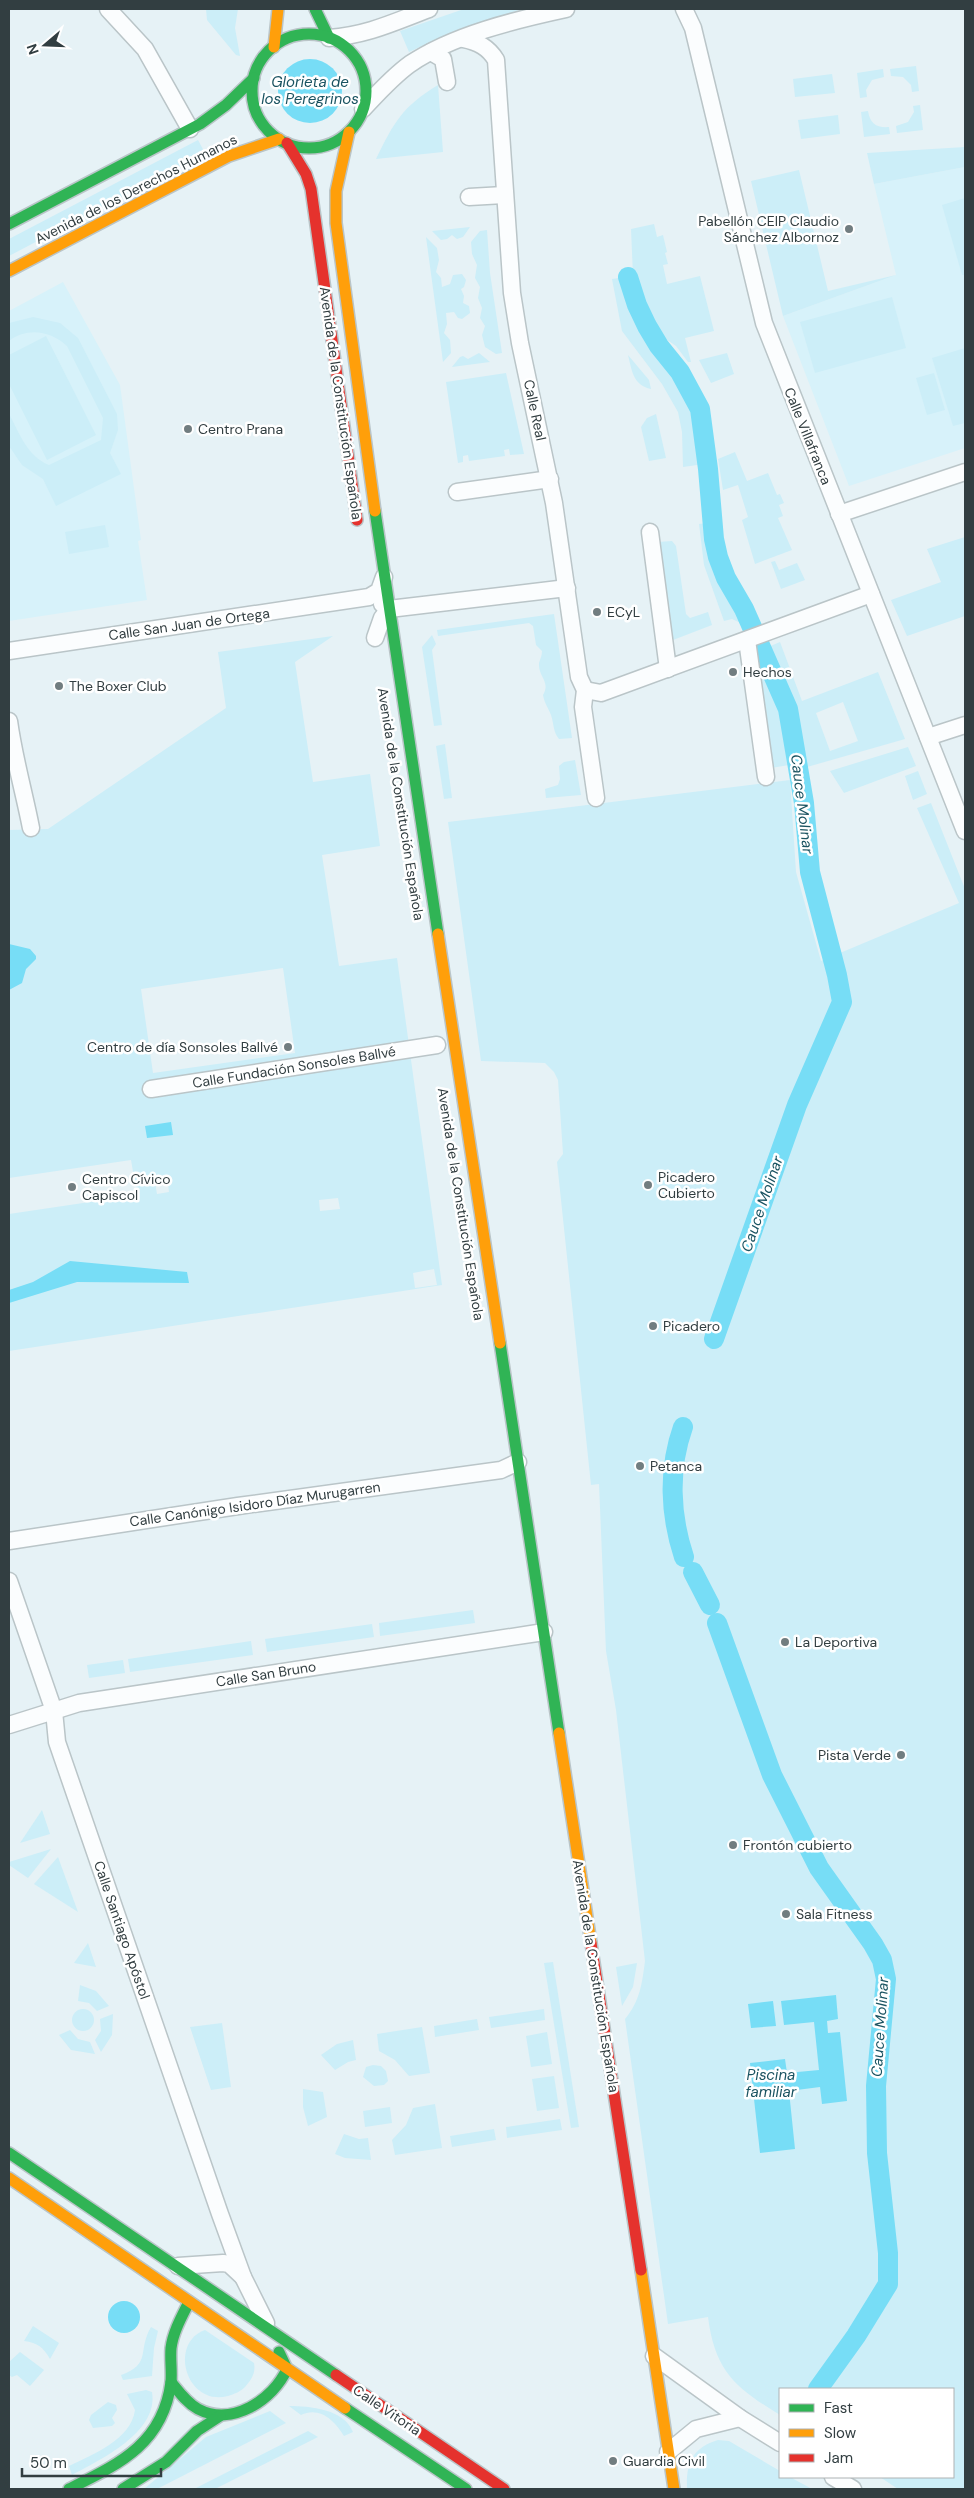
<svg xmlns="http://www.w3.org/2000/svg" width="974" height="2498" viewBox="0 0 974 2498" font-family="'DM Sans',sans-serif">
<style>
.built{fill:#d7f2fa}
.green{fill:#cceef8;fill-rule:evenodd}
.water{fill:#77ddf6}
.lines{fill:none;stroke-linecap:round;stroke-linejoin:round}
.canal{stroke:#77ddf6;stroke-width:20}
.street-casing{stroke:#bac5c8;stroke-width:19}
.fast-casing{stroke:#bac5c8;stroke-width:14}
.slow-casing{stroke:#bac5c8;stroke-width:14}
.jam-casing{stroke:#bac5c8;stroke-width:14}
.street{stroke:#fbfdfe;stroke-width:16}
.fast{stroke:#30b455;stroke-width:11}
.slow{stroke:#ff9f0a;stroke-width:11}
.jam{stroke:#e5322d;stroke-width:11}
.poi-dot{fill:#717d80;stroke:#fff;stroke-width:2}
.labels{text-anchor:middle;stroke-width:5;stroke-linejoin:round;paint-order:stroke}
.street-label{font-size:14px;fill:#323e41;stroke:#fff}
.poi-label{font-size:14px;fill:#323e41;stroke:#fff;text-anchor:start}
.water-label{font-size:15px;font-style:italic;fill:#1a5361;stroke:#fff}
</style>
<rect width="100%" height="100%" fill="#e6f2f6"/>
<g class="built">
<polygon points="965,167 965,448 849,486 783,316 896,275 874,184"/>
<polygon points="63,282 120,385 141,540 138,541 147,600 9,621 9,311"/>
</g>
<g class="green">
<polygon points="206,9 238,9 235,28 240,56 236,55 207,20"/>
<polygon points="464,9 522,9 452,32 409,52 400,31"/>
<polygon points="916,66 919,91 912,92 911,85 903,77 891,76 890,69"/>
<polygon points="883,69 884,77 872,80 866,90 867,97 860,98 857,73"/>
<polygon points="832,74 835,93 795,97 793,79"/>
<path d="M438 85 443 152 376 159C394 122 402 107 438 85Z"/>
<polygon points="920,105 923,130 897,133 896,126 908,122 914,112 913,106"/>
<path d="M868 111C870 124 877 128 889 127L890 134 864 137 861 112Z"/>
<polygon points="838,115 840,134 801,139 798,120"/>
<polygon points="198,140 205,153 9,256 9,239"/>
<polygon points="965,147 965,167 874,184 867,153"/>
<polygon points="799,170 828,291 896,275 783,316 751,181"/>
<polygon points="965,198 965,275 962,275 942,205"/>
<polygon points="654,224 657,237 663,235 667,252 665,253 668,264 663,265 667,284 700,276 714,331 685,338 691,362 688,362 676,346 663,337 644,307 633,276 631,229"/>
<polygon points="470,227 463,237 457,239 452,235 447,239 441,240 432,231"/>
<polygon points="487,230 490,273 502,353 496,354 485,347 482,335 485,326 480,318 482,308 478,298 480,287 475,278 477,265 472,254 471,242 480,231"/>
<polygon points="426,237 437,248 439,260 436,272 441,278 442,287 450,284 453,275 462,274 466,280 464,287 461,289 464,296 463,303 469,306 470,313 462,319 458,318 454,312 446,313 447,324 444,333 450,340 451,353 443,362"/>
<polygon points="626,277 638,317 687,390 695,405 700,424 704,464 683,467 682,432 678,412 662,384 622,331 612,279"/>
<polygon points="892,297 906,348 815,373 800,322"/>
<path d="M33 317 60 323 78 338 117 414 118 430 110 453 121 474 56 506 43 479 22 465 9 446V414C20 434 27 456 49 465L101 440 103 418 67 346C50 331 28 327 9 341V323Z"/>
<polygon points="46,336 96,435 47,460 9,384 9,355"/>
<polygon points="965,348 965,423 953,426 932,358"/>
<polygon points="479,353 490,362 452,367 460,357 463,356 468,359"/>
<polygon points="727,353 734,374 711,383 699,360"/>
<path d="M628 355 649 380 651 389C633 385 632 371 628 355Z"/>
<polygon points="506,373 524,454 510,455 509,449 504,450 505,456 469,461 468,455 463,456 463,462 458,463 446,382"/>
<polygon points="934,373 945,410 927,415 916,378"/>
<polygon points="656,414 666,458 649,461 641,427 647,418"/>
<polygon points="735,452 747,481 768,473 777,495 780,494 784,503 779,505 783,516 778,518 792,550 755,564 742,520 748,517 738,485 723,490 718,459"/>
<path d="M707 523C710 567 724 588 745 625L732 619 724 621 704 565 699 524Z"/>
<polygon points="105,525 109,547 69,554 65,532"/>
<polygon points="965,537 965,616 907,636 891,600 941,582 927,549"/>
<polygon points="672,541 676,546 686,614 690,618 708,612 712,625 673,640 658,542"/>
<polygon points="775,561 779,570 797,563 805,580 781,589 771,562"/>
<path d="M554 614 572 738 559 739C553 732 554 724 551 715 548 707 545 705 543 695 551 682 538 677 539 663 540 659 542 656 542 651L536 645 533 626 529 623 438 636 437 630Z"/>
<polygon points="432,635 436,644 432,650 442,725 434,726 422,647"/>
<path d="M333 636 295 662 313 782 370 774 380 846 322 855 339 966 397 958 442 1285 9 1351V1214L137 1195 131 1160 9 1178V830L48 829 226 708 218 652ZM283 968 295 1053 153 1073 141 989ZM167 1175 169 1192 157 1194 154 1176ZM338 1198 340 1209 320 1211 319 1200ZM434 1269 437 1285 415 1288 413 1273Z"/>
<path d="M780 642 802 701 878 672 905 739 807 767 790 706 768 647ZM843 702 858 741 830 751 816 713Z"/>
<polygon points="759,650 779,701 789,765 771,768 755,651"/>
<polygon points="445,744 452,798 444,799 436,746"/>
<polygon points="908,747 916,766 844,793 830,771"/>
<polygon points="575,760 581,795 546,798 545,789 558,785 560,779 559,766 564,762"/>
<polygon points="918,771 927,794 913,800 905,776"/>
<path d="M790 780 796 872 821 961 959 903 917 808 931 803 965 889V2489H898L880 2477H953V2389H780V2415C736 2388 715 2372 708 2317L668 2324 625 2019C640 2001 642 1984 645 1961L616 1710 606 1651 599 1484 591 1485 557 1162 563 1154 558 1080 554 1072 545 1063 481 1061 448 822Z"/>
<polygon points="473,1610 475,1623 380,1636 379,1623"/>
<polygon points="372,1624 374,1637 267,1652 265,1639"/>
<polygon points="251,1641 253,1655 130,1672 128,1659"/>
<polygon points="123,1660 125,1673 89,1678 87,1665"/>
<polygon points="42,1810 50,1834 20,1843"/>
<polygon points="51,1849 28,1878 9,1865 9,1862"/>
<polygon points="58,1857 78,1912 34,1884"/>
<polygon points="88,1943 96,1967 74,1963"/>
<polygon points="553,1962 579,2127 571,2128 544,1963"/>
<polygon points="637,1963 633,1987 622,2006 616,1967"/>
<polygon points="80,1985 96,1991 109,2006 97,2011 89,2003 78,2001"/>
<circle cx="83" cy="2020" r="11"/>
<polygon points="544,2009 545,2020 491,2028 489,2017"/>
<polygon points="113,2014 112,2035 101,2052 95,2040 101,2031 100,2019"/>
<polygon points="477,2019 479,2030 435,2037 434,2026"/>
<polygon points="222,2023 231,2087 211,2090 190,2027"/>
<polygon points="422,2027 430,2073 409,2076 395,2060 379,2051 377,2034"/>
<polygon points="70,2030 78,2039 90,2042 95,2054 71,2050 59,2035"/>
<polygon points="547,2032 552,2064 531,2067 526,2036"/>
<polygon points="353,2040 356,2060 348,2062 335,2070 321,2055 337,2044"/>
<polygon points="373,2065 381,2066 386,2071 388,2081 384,2085 374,2086 363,2077 366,2067"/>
<polygon points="554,2076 559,2108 537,2111 532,2079"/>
<polygon points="303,2089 323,2092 327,2117 308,2126 303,2107"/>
<polygon points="435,2104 442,2148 395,2155 392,2140 406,2125 413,2108"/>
<polygon points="390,2107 392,2123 365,2127 363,2111"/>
<polygon points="560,2119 562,2130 507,2138 506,2127"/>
<polygon points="494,2129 496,2140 452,2147 450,2136"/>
<polygon points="344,2134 359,2139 368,2138 371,2160 345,2158 335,2154"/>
<path d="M33 2326 59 2343 50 2359C43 2347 38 2343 24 2341Z"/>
<path d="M151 2327 158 2331 154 2348 152 2376 123 2380 121 2375C152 2364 137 2351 151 2327Z"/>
<path d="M205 2330 254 2363C256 2373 251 2380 245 2387 240 2392 234 2394 228 2396 186 2407 168 2343 205 2330Z"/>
<polygon points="20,2352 44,2370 30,2386 17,2375 12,2377 9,2375 9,2362"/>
<path d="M146 2390 152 2392C159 2432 100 2460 72 2475L69 2466C93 2454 131 2440 135 2410L127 2394Z"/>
<polygon points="108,2402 116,2405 117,2410 112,2418 115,2423 112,2426 93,2428 89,2420 91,2415"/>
<path d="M289 2406C310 2406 344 2409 353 2432L344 2436C335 2421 320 2406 301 2415Z"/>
<polygon points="270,2411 286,2423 157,2489 144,2489 206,2437"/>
<polygon points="308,2431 318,2437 215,2489 194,2489"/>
<path d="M718 2440 729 2441 780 2471V2477H790L812 2489H687C686 2463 692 2448 718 2440Z"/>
</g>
<g class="water">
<circle cx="310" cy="91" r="32"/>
<polygon points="9,944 30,949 36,956 36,959 26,969 22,983 9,990"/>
<polygon points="171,1122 173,1135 147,1138 145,1126"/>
<polygon points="70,1261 187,1272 189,1283 77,1282 9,1303 9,1290 33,1282"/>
<polygon points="836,1995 838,2019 827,2021 828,2033 840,2032 847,2101 822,2104 820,2087 789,2091 795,2149 760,2153 750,2063 785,2059 787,2073 819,2070 814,2022 784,2025 781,2001"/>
<polygon points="773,2001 776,2026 751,2028 748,2004"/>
<circle cx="124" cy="2317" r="16"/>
</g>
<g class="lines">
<g class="canal">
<polyline points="628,277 637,305 647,326 659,346 680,372 700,409 708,469 714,539 718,557 726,578 744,609 788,709 804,803 810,872 837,975 842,1002 797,1105 714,1339"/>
<path d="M683 1427C668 1469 670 1515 684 1557"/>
<polyline points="693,1572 710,1605"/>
<polyline points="717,1623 772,1775 819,1868 873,1944 882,1960 886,1979 876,2086 877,2153 888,2253 888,2284 856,2336 818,2389"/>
</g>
<defs>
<g id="street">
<polyline points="108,9 145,49 190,129"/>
<polyline points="684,9 693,28 764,323 965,831"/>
<path d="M329 38C368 35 394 22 429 9"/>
<path d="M463 39C478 42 488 47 496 60L512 293 520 343 554 503 579 677 585 690 583 707 596 798"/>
<polyline points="431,52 443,59 447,82"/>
<path d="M363 109C378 93 392 77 410 64 453 35 515 20 566 9"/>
<polyline points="469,197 504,195"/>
<polyline points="457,492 550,479"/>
<polyline points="839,514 965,472"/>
<polyline points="650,532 668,669"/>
<polyline points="382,604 389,609 567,588"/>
<polyline points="375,638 382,618 389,609"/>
<polyline points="747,640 766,777"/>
<polyline points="9,651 369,597 379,591 384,577"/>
<polyline points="585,690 601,693 871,594"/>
<path d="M9 721C14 758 24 792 31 828"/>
<polyline points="928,737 965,725"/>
<polyline points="151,1089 437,1045"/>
<polyline points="9,1541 238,1506 501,1470 518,1462"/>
<polyline points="9,1581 54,1711 57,1742 220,2214 243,2277 266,2323"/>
<polyline points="9,1725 79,1703 544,1632"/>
<polyline points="178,2266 223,2263 229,2264 243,2277"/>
<polyline points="654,2356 740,2418 780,2443"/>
<polyline points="668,2452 696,2429 740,2418"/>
<polyline points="833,2477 853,2489"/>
</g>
<g id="fast">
<polyline points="315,9 329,38"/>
<circle cx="309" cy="91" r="57"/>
<polyline points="9,224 200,124 226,105 254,78"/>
<polyline points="375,511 438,934"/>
<polyline points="500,1343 559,1733"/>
<polyline points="9,2153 336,2375"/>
<path d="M171 2382C179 2392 187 2403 198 2409 232 2427 273 2400 287 2369L279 2352"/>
<polyline points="345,2408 466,2489"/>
<path d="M69 2489C119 2464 163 2444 171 2382 172 2371 170 2359 171 2348 173 2332 182 2316 189 2302"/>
<polyline points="123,2489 166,2462 197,2431 220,2416"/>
</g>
<g id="slow">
<polyline points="274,47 278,9"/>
<polyline points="349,132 336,191 336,223 375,511"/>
<polyline points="9,271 229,156 279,139"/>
<polyline points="438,934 500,1343"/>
<polyline points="559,1733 591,1943"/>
<polyline points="9,2178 345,2408"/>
<polyline points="641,2270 674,2489"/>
</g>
<g id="jam">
<polyline points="287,143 306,174 311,189 357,520"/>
<polyline points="591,1943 641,2270"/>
<polyline points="336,2375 504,2489"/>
</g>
</defs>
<use href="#street" class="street-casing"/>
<use href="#fast" class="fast-casing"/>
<use href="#slow" class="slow-casing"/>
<use href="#jam" class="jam-casing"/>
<use href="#street" class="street"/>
<use href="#fast" class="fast"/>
<use href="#slow" class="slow"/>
<use href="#jam" class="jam"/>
</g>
<g class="poi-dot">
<circle cx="849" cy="229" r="5"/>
<circle cx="188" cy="429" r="5"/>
<circle cx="597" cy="612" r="5"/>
<circle cx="733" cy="672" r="5"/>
<circle cx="59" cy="686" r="5"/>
<circle cx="288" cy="1047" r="5"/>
<circle cx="648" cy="1185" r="5"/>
<circle cx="72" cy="1187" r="5"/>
<circle cx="653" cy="1326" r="5"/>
<circle cx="640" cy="1466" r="5"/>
<circle cx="785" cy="1642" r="5"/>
<circle cx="901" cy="1755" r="5"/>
<circle cx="733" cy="1845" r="5"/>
<circle cx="786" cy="1914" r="5"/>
<circle cx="613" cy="2461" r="5"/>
</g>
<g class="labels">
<g class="street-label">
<text transform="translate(136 189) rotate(-27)" y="5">Avenida de los Derechos Humanos</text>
<text transform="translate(341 403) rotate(82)" y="5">Avenida de la Constitución Española</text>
<text transform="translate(535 410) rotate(78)" y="5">Calle Real</text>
<text transform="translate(808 436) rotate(68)" y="5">Calle Villafranca</text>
<text transform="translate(189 624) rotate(-8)" y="5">Calle San Juan de Ortega</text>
<text transform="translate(401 804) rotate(81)" y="5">Avenida de la Constitución Española</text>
<text transform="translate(294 1067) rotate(-9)" y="5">Calle Fundación Sonsoles Ballvé</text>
<text transform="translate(461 1204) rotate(81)" y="5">Avenida de la Constitución Española</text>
<text transform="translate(255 1504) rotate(-8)" y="5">Calle Canónigo Isidoro Díaz Murugarren</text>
<text transform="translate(266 1674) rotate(-9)" y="5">Calle San Bruno</text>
<text transform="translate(122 1930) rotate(71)" y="5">Calle Santiago Apóstol</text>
<text transform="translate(596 1976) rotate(81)" y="5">Avenida de la Constitución Española</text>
<text transform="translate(387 2410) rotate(34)" y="5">Calle Vitoria</text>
</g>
<g class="poi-label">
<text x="839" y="226" text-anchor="end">Pabellón CEIP Claudio<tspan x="839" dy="16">Sánchez Albornoz</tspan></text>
<text x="198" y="434">Centro Prana</text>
<text x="607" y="617">ECyL</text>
<text x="743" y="677">Hechos</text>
<text x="69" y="691">The Boxer Club</text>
<text x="278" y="1052" text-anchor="end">Centro de día Sonsoles Ballvé</text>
<text x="658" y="1182">Picadero<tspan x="658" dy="16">Cubierto</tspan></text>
<text x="82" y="1184">Centro Cívico<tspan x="82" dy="16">Capiscol</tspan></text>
<text x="663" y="1331">Picadero</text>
<text x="650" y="1471">Petanca</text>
<text x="795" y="1647">La Deportiva</text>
<text x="891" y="1760" text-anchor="end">Pista Verde</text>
<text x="743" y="1850">Frontón cubierto</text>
<text x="796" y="1919">Sala Fitness</text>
<text x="623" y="2466">Guardia Civil</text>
</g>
<g class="water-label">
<text x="310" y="87">Glorieta de<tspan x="310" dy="17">los Peregrinos</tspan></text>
<text transform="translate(802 804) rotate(83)" y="5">Cauce Molinar</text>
<text transform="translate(762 1204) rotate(-71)" y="5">Cauce Molinar</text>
<text transform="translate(880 2027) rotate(-86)" y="5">Cauce Molinar</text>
<text x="771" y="2080">Piscina<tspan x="771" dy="17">familiar</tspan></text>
</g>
</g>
<rect width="974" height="2498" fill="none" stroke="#323e41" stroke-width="20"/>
<rect x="779" y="2388" width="175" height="90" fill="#ffffff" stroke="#adb2b3"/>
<rect x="789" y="2404" width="25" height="8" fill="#30b455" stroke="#adb2b3"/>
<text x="824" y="2413" font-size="15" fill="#323e41">Fast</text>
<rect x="789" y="2429" width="25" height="8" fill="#ff9f0a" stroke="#adb2b3"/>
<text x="824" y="2438" font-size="15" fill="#323e41">Slow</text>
<rect x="789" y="2454" width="25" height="8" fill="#e5322d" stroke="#adb2b3"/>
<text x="824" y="2463" font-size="15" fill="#323e41">Jam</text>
<g transform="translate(45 45) rotate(251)" stroke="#ffffff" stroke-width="4" paint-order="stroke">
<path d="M0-4L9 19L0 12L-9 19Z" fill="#323e41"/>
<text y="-8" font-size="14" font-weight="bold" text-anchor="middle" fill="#323e41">N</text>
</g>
<path d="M22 2468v8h139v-8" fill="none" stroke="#323e41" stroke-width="2.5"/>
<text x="30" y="2468" font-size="15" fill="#323e41" stroke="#ffffff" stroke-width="4" paint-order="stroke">50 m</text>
</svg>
